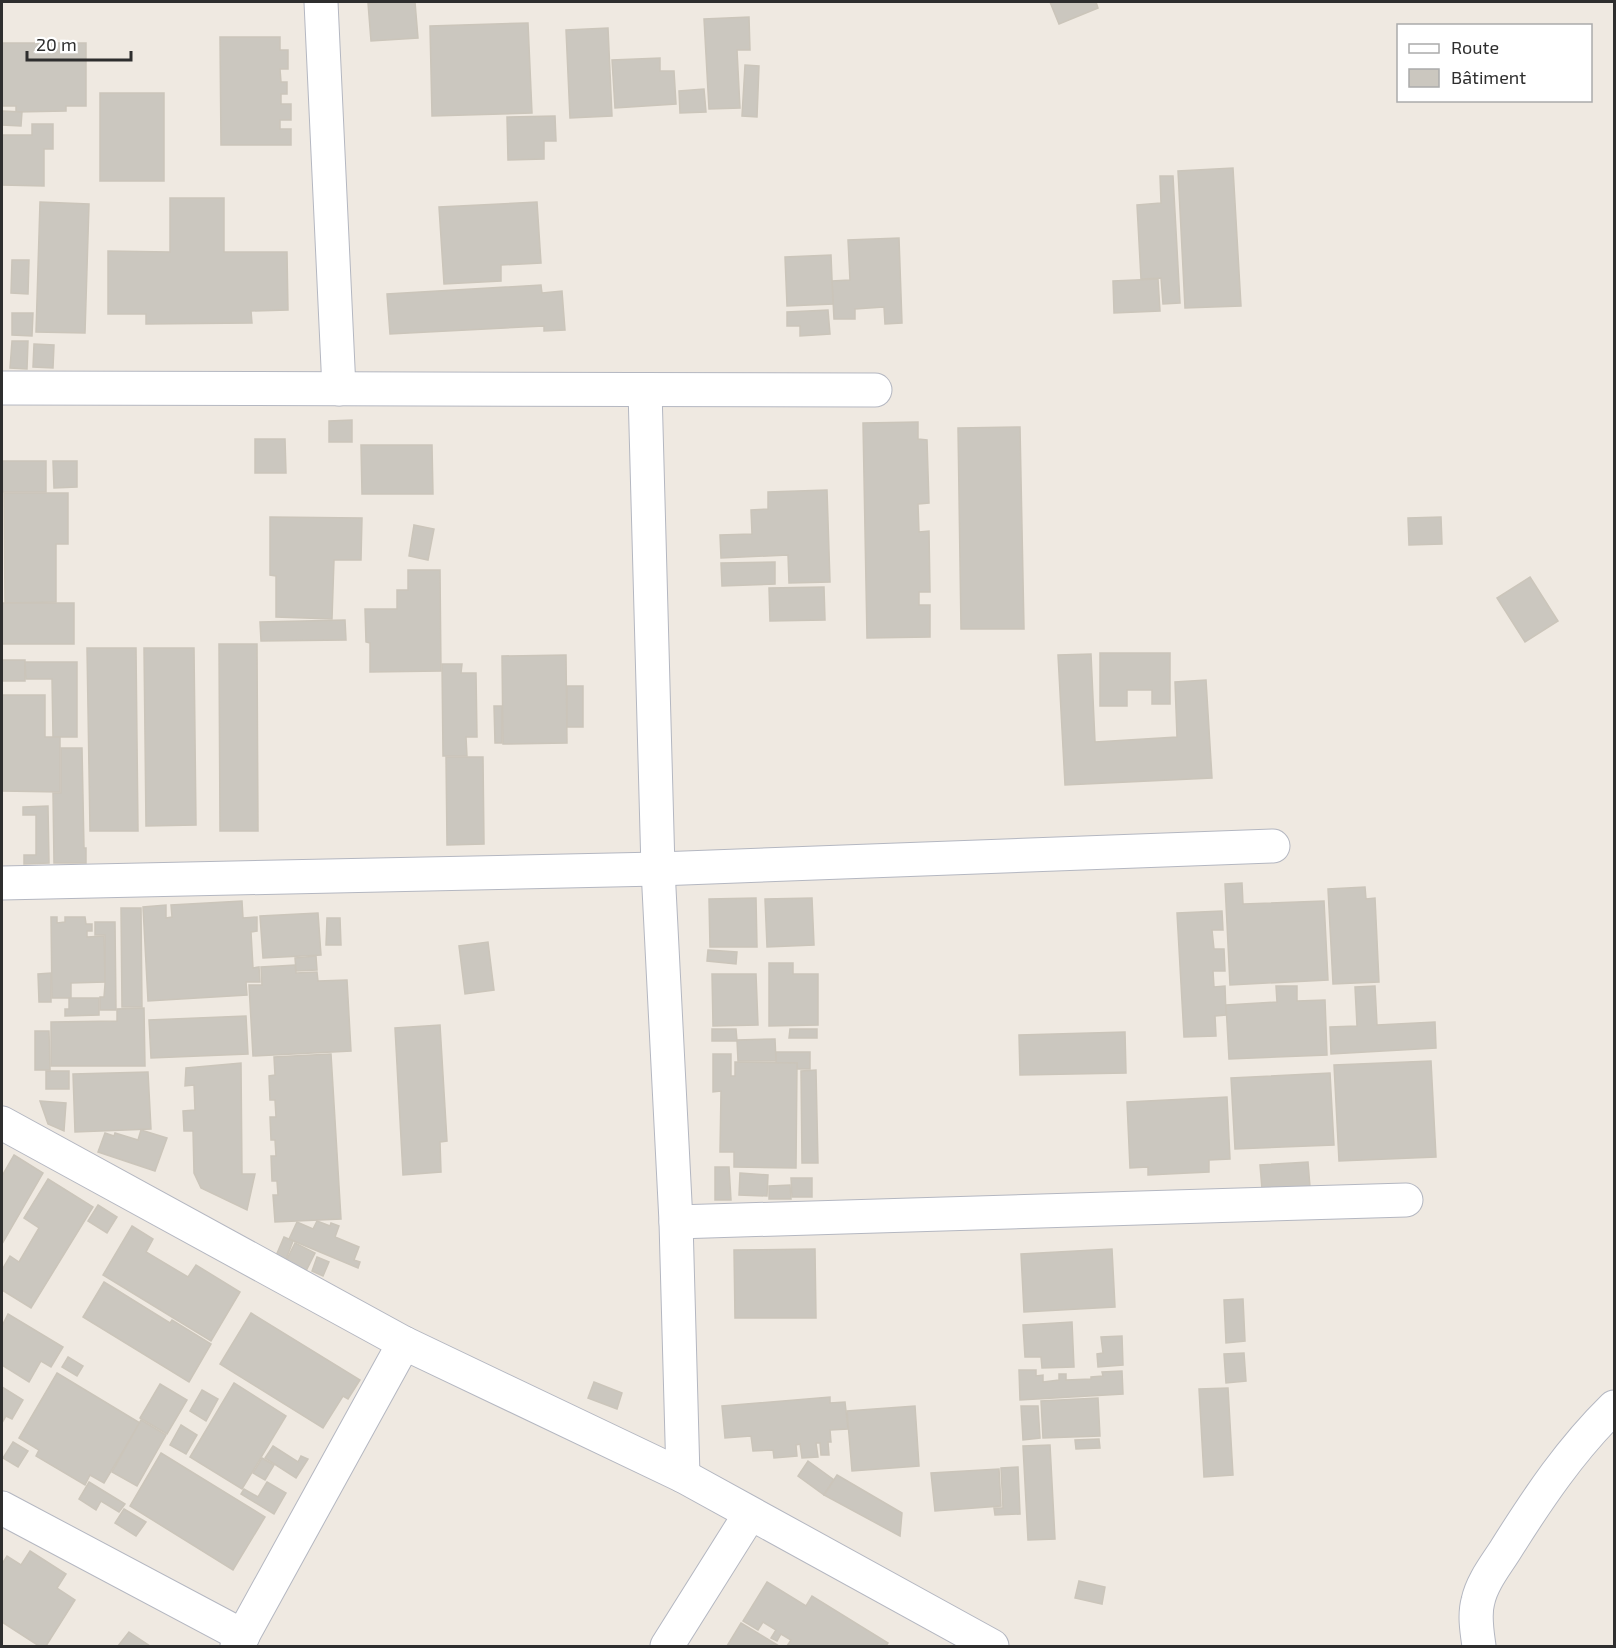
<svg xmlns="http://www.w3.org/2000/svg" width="1616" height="1648" viewBox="0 0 1616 1648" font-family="'Exo 2',sans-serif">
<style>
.building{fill:#cbc7bf;stroke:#cbc5ba;stroke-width:1.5}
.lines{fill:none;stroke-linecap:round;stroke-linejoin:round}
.minor-casing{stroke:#b4b7c1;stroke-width:35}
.minor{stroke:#fff;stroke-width:33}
</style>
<rect width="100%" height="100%" fill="#efe9e1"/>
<g class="building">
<polygon points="384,2 415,2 418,38 371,41 368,3"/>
<polygon points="1050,2 1096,2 1098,8 1059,24"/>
<polygon points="749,17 750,50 737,50 740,108 709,109 704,19"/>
<polygon points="528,23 532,113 432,116 430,26"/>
<polygon points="608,28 612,116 570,118 566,30"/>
<polygon points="220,37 280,37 280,50 288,50 288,69 280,69 281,82 287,82 287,94 281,94 281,104 291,104 291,120 280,120 280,129 291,129 291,145 221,145"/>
<polygon points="2,43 86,43 86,106 66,106 66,111 16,112 16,106 2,106"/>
<polygon points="660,58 660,71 674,71 676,104 615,108 612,60"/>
<polygon points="745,65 759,66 757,117 742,116"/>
<polygon points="704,89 706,112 680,113 679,91"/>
<rect x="100" y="93" width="64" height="88"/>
<polygon points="2,111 22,112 21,126 2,125"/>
<polygon points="555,116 556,141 544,141 544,159 508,160 507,117"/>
<polygon points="32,124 53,124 53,149 44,149 44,186 2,185 2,135 32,135"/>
<polygon points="1233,168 1241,306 1185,308 1178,171"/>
<polygon points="1160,176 1173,176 1180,303 1163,304 1161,278 1141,279 1137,205 1161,203"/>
<polygon points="170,198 224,198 224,252 287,252 288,310 251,311 252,323 146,324 146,314 108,314 108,251 170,252"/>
<polygon points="40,202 89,204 85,333 36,332"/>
<polygon points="537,202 541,263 501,265 501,281 444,284 439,207"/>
<polygon points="899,238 902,323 885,324 884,307 855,309 855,319 834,319 832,281 850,280 848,240"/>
<polygon points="831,255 833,304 787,306 785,257"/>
<polygon points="12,260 29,260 28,294 11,293"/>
<polygon points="1158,279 1160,311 1114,313 1113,281"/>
<polygon points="541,285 542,293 562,291 565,330 544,331 544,326 390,334 387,294"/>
<polygon points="828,310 830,334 800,336 800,326 787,326 787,312"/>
<polygon points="12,313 33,313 32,336 12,335"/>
<polygon points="12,341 28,341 27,369 10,368"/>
<polygon points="34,344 54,345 53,368 33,367"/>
<polygon points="352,420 352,442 329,442 329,421"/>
<polygon points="918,422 918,439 927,440 929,503 918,504 919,532 929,531 930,592 919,592 919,605 930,605 930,637 867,638 863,423"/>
<polygon points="1020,427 1024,629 961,629 958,428"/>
<polygon points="255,439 285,439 286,473 255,473"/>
<polygon points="361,445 432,445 433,494 362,494"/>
<rect x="2" y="461" width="44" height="31"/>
<polygon points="53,461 77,461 77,487 54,488"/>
<polygon points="827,490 830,582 789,583 788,555 721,558 720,535 752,534 751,510 768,509 768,492"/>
<polygon points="4,493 68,493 68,544 56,544 56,602 5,603"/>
<polygon points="270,517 362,518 361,560 334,560 332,619 276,617 276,576 270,575"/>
<polygon points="1441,517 1442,544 1409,545 1408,518"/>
<polygon points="414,525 434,529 428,560 409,556"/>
<polygon points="775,562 775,584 722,586 721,563"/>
<polygon points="408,570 440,570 441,671 370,672 370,643 366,642 365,609 397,609 397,590 408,590"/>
<polygon points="1530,577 1558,621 1525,642 1497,598"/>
<polygon points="824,587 825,620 770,621 769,588"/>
<rect x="2" y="603" width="72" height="41"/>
<polygon points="345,620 346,640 261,641 260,622"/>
<polygon points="219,644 257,644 258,831 220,831"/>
<polygon points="87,648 136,648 138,831 90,831"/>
<polygon points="144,648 194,648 196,825 146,826"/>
<polygon points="1100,653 1170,653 1170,704 1152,704 1152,690 1127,690 1127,706 1100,706"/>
<polygon points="1091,654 1095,742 1177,737 1175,682 1206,680 1212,778 1065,785 1058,655"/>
<polygon points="566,655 567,743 503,744 502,656"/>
<rect x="2" y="660" width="23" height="21"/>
<polygon points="25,662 77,662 77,737 53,737 52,679 26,679"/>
<polygon points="442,664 462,664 461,673 476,673 477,737 466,737 467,756 443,756"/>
<rect x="567" y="686" width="16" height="41"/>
<polygon points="2,695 45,695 45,737 60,737 60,792 2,791"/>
<polygon points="494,706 502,706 502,743 495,743"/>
<polygon points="61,748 82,748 84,848 86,848 86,863 54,863 53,793 61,793"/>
<polygon points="446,757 483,757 484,844 447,845"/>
<polygon points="48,806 49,863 24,864 24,855 36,855 36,815 23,815 23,807"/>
<polygon points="1242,883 1243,904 1324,901 1328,980 1230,985 1225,884"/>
<polygon points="1365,887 1366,899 1375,898 1379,982 1333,984 1328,889"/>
<polygon points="756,898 757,947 710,947 709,899"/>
<polygon points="812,898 814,945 767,947 765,899"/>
<polygon points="242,901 243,918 257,917 257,931 251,932 253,968 259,967 260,982 246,982 247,995 148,1001 143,907 166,905 166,918 172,917 171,905"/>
<polygon points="121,908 141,908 142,1007 122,1007"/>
<polygon points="1222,911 1223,930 1212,930 1214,949 1224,949 1225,971 1213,971 1214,987 1225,986 1226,1015 1215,1016 1216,1036 1184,1037 1177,913"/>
<polygon points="318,913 321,955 263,958 260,916"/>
<polygon points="51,917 57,917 57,923 65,922 65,917 85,917 86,924 92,924 92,931 87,931 87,937 104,936 105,982 71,983 71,998 52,998"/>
<polygon points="327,918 340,918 341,945 326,945"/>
<polygon points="95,922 115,922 116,1010 100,1010 100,997 104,997 105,984 105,935 95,935"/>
<polygon points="488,942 494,990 465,994 459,946"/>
<polygon points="708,950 737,952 736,964 707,961"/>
<polygon points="316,956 317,970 296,971 295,958"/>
<polygon points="769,963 793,963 793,974 818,974 818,1025 769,1026"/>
<polygon points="295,965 296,973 317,972 318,981 347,980 351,1051 253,1056 249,985 262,985 261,967"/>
<polygon points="51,973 51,1002 39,1002 38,974"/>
<polygon points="712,974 756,974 758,1025 713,1026"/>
<polygon points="1276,986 1297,986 1297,1001 1325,1000 1327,1055 1229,1059 1226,1005 1277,1002"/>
<polygon points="1375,986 1377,1025 1435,1022 1436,1048 1331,1054 1330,1027 1357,1026 1355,987"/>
<polygon points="69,998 99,998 99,1015 65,1016 65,1009 69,1009"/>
<polygon points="144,1008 145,1066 51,1066 51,1022 117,1021 117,1009"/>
<polygon points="246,1016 248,1054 151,1058 149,1020"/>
<polygon points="440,1025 447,1141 440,1142 441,1172 403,1175 395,1028"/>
<polygon points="712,1029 736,1029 737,1041 712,1041"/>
<polygon points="790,1029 817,1029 817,1038 789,1038"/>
<polygon points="35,1031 49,1031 50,1070 35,1070"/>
<polygon points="1125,1032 1126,1073 1020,1075 1019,1035"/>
<polygon points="775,1039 776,1061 738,1061 737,1040"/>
<polygon points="776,1052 810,1052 810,1069 797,1069 797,1063 776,1063"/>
<polygon points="331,1054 341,1219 275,1222 273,1195 278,1195 277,1181 272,1181 271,1156 276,1156 275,1140 271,1140 270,1117 276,1117 275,1100 270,1100 269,1076 275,1075 274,1057"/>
<polygon points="713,1054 731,1054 731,1076 735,1076 735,1062 797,1063 796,1168 734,1167 734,1152 720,1152 721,1091 713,1092"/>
<polygon points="1431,1061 1436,1157 1339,1161 1334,1065"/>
<polygon points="241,1063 242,1174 255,1174 247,1210 201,1188 194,1173 193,1131 184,1131 183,1111 195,1110 194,1085 185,1086 186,1068"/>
<polygon points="816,1070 818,1163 802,1163 801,1071"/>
<rect x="46" y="1071" width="23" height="18"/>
<polygon points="148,1072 151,1129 75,1132 73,1074"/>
<polygon points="1330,1073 1334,1145 1235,1149 1231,1078"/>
<polygon points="1227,1097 1230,1159 1209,1160 1209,1172 1148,1175 1148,1167 1130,1168 1127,1102"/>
<polygon points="40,1101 66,1103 64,1131 48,1124"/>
<polygon points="141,1130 167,1138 155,1171 98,1152 105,1133 114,1136 115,1133 138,1140"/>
<polygon points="14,1155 43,1173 2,1244 2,1176"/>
<polygon points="1308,1162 1310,1187 1262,1189 1260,1165"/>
<polygon points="715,1167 729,1167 731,1200 715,1200"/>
<polygon points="740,1173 768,1175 767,1196 739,1195"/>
<polygon points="791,1178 812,1178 812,1197 792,1197"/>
<polygon points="48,1179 93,1207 31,1308 2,1290 2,1270 10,1256 19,1262 39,1228 24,1218"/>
<polygon points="790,1185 791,1199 769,1199 769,1186"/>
<polygon points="98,1205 117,1217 107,1233 88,1221"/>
<polygon points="317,1221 330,1226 331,1223 339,1226 335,1237 359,1247 354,1260 360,1262 358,1268 289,1239 297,1222 313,1229"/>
<polygon points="132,1226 153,1239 146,1252 188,1277 196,1265 240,1292 211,1341 103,1275"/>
<polygon points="284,1237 293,1241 285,1262 275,1258"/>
<polygon points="295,1243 315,1253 306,1271 286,1261"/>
<polygon points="815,1249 816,1318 735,1318 734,1250"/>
<polygon points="1112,1249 1115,1307 1024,1312 1021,1254"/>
<polygon points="317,1257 329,1262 323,1276 312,1271"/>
<polygon points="104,1282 170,1323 172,1320 211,1344 189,1382 83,1317"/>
<polygon points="1243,1299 1245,1341 1226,1343 1224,1300"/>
<polygon points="251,1313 360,1380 348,1399 343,1396 323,1428 220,1364"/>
<polygon points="8,1314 63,1347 51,1367 41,1361 29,1382 2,1365 2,1326"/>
<polygon points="1072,1322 1074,1367 1042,1368 1041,1357 1025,1357 1023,1325"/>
<polygon points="1122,1336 1123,1365 1098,1367 1097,1354 1103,1353 1101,1337"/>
<polygon points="1244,1353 1246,1381 1226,1383 1224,1354"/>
<polygon points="68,1357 83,1366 77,1376 62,1367"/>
<polygon points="1019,1370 1036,1370 1036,1376 1043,1375 1043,1382 1059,1380 1059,1374 1066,1374 1066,1380 1091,1379 1091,1377 1103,1376 1102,1372 1122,1371 1123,1394 1020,1400"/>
<polygon points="57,1373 140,1423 104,1483 90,1475 85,1485 36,1456 39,1450 19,1438"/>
<polygon points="594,1382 622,1393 617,1409 588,1398"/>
<polygon points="234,1383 286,1416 242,1489 190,1457"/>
<polygon points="160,1384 187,1400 167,1434 140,1418"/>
<polygon points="2,1387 23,1400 12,1419 6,1416 2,1423"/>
<polygon points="1228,1388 1233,1475 1204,1477 1199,1389"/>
<polygon points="202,1390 218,1399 206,1421 190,1411"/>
<polygon points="830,1397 830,1403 845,1402 848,1429 830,1430 831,1442 828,1442 829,1455 821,1455 820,1443 816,1443 818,1457 802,1458 800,1444 796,1445 797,1456 774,1458 773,1450 753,1451 751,1436 725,1438 722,1406"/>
<polygon points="1098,1398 1100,1436 1043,1438 1041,1401"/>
<polygon points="915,1406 919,1466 852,1471 847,1411"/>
<polygon points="1021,1406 1038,1406 1040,1438 1023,1440"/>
<polygon points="141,1420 166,1435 137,1486 112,1472"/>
<polygon points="181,1425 197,1435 186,1454 170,1445"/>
<polygon points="1099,1439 1100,1448 1076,1449 1075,1440"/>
<polygon points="13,1442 28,1451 18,1467 3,1458"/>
<polygon points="1050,1445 1055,1539 1028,1540 1023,1446"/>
<polygon points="273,1446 298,1462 301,1456 308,1459 296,1478 265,1458"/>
<polygon points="161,1453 265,1517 233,1570 130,1506"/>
<polygon points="262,1458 274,1465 265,1480 253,1473"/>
<polygon points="808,1461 834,1480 824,1495 798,1476"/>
<polygon points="1018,1467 1020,1514 995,1515 994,1508 1003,1508 1001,1468"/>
<polygon points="999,1469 1001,1506 935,1511 931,1473"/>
<polygon points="837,1475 902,1513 900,1536 824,1495"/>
<polygon points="89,1482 125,1504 119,1512 101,1501 96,1510 79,1499"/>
<polygon points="267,1482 286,1493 274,1514 241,1494 244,1489 258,1497"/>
<polygon points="124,1509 146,1522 136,1536 115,1523"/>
<polygon points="30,1551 66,1574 57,1588 75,1600 46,1646 39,1646 2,1622 2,1564 7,1556 21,1565"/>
<polygon points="1079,1581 1105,1587 1102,1604 1075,1598"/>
<polygon points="767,1582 806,1606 812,1596 888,1643 886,1646 787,1646 791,1640 781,1634 777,1641 771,1638 776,1630 763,1622 758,1630 743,1621"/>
<polygon points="741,1623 779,1646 727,1646"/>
<polygon points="129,1632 150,1646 118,1646"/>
</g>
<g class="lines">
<defs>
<g id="minor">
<polyline points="321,2 339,389"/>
<polyline points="2,388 875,390"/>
<polyline points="645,390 658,869 676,1222 683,1476"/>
<polyline points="2,883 658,869 1273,846"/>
<polyline points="2,1123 404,1343 683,1476 992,1646"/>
<polyline points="676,1222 1406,1200"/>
<polyline points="2,1508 243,1636"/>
<polyline points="237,1646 404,1343"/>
<polyline points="667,1646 750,1514"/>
<path d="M1479 1646C1477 1632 1474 1615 1478 1601 1482 1582 1496 1565 1506 1549 1538 1498 1571 1449 1614 1407"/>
</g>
</defs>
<use href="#minor" class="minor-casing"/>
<use href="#minor" class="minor"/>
</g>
<rect width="1616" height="1648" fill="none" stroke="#2e2e2e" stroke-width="6"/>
<rect x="1397" y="24" width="195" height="78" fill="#ffffff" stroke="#ababab" stroke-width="1.5"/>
<rect x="1409" y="44" width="30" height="9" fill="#ffffff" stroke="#ababab" stroke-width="1.5"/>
<text x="1451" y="54" font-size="18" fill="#2e2e2e">Route</text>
<rect x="1409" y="69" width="30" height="18" fill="#cbc7bf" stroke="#ababab" stroke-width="1.5"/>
<text x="1451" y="84" font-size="18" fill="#2e2e2e">Bâtiment</text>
<path d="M27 51v9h104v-9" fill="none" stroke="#2e2e2e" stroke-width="3"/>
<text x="36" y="51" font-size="18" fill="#2e2e2e" stroke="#ffffff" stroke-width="4.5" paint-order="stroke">20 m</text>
</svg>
